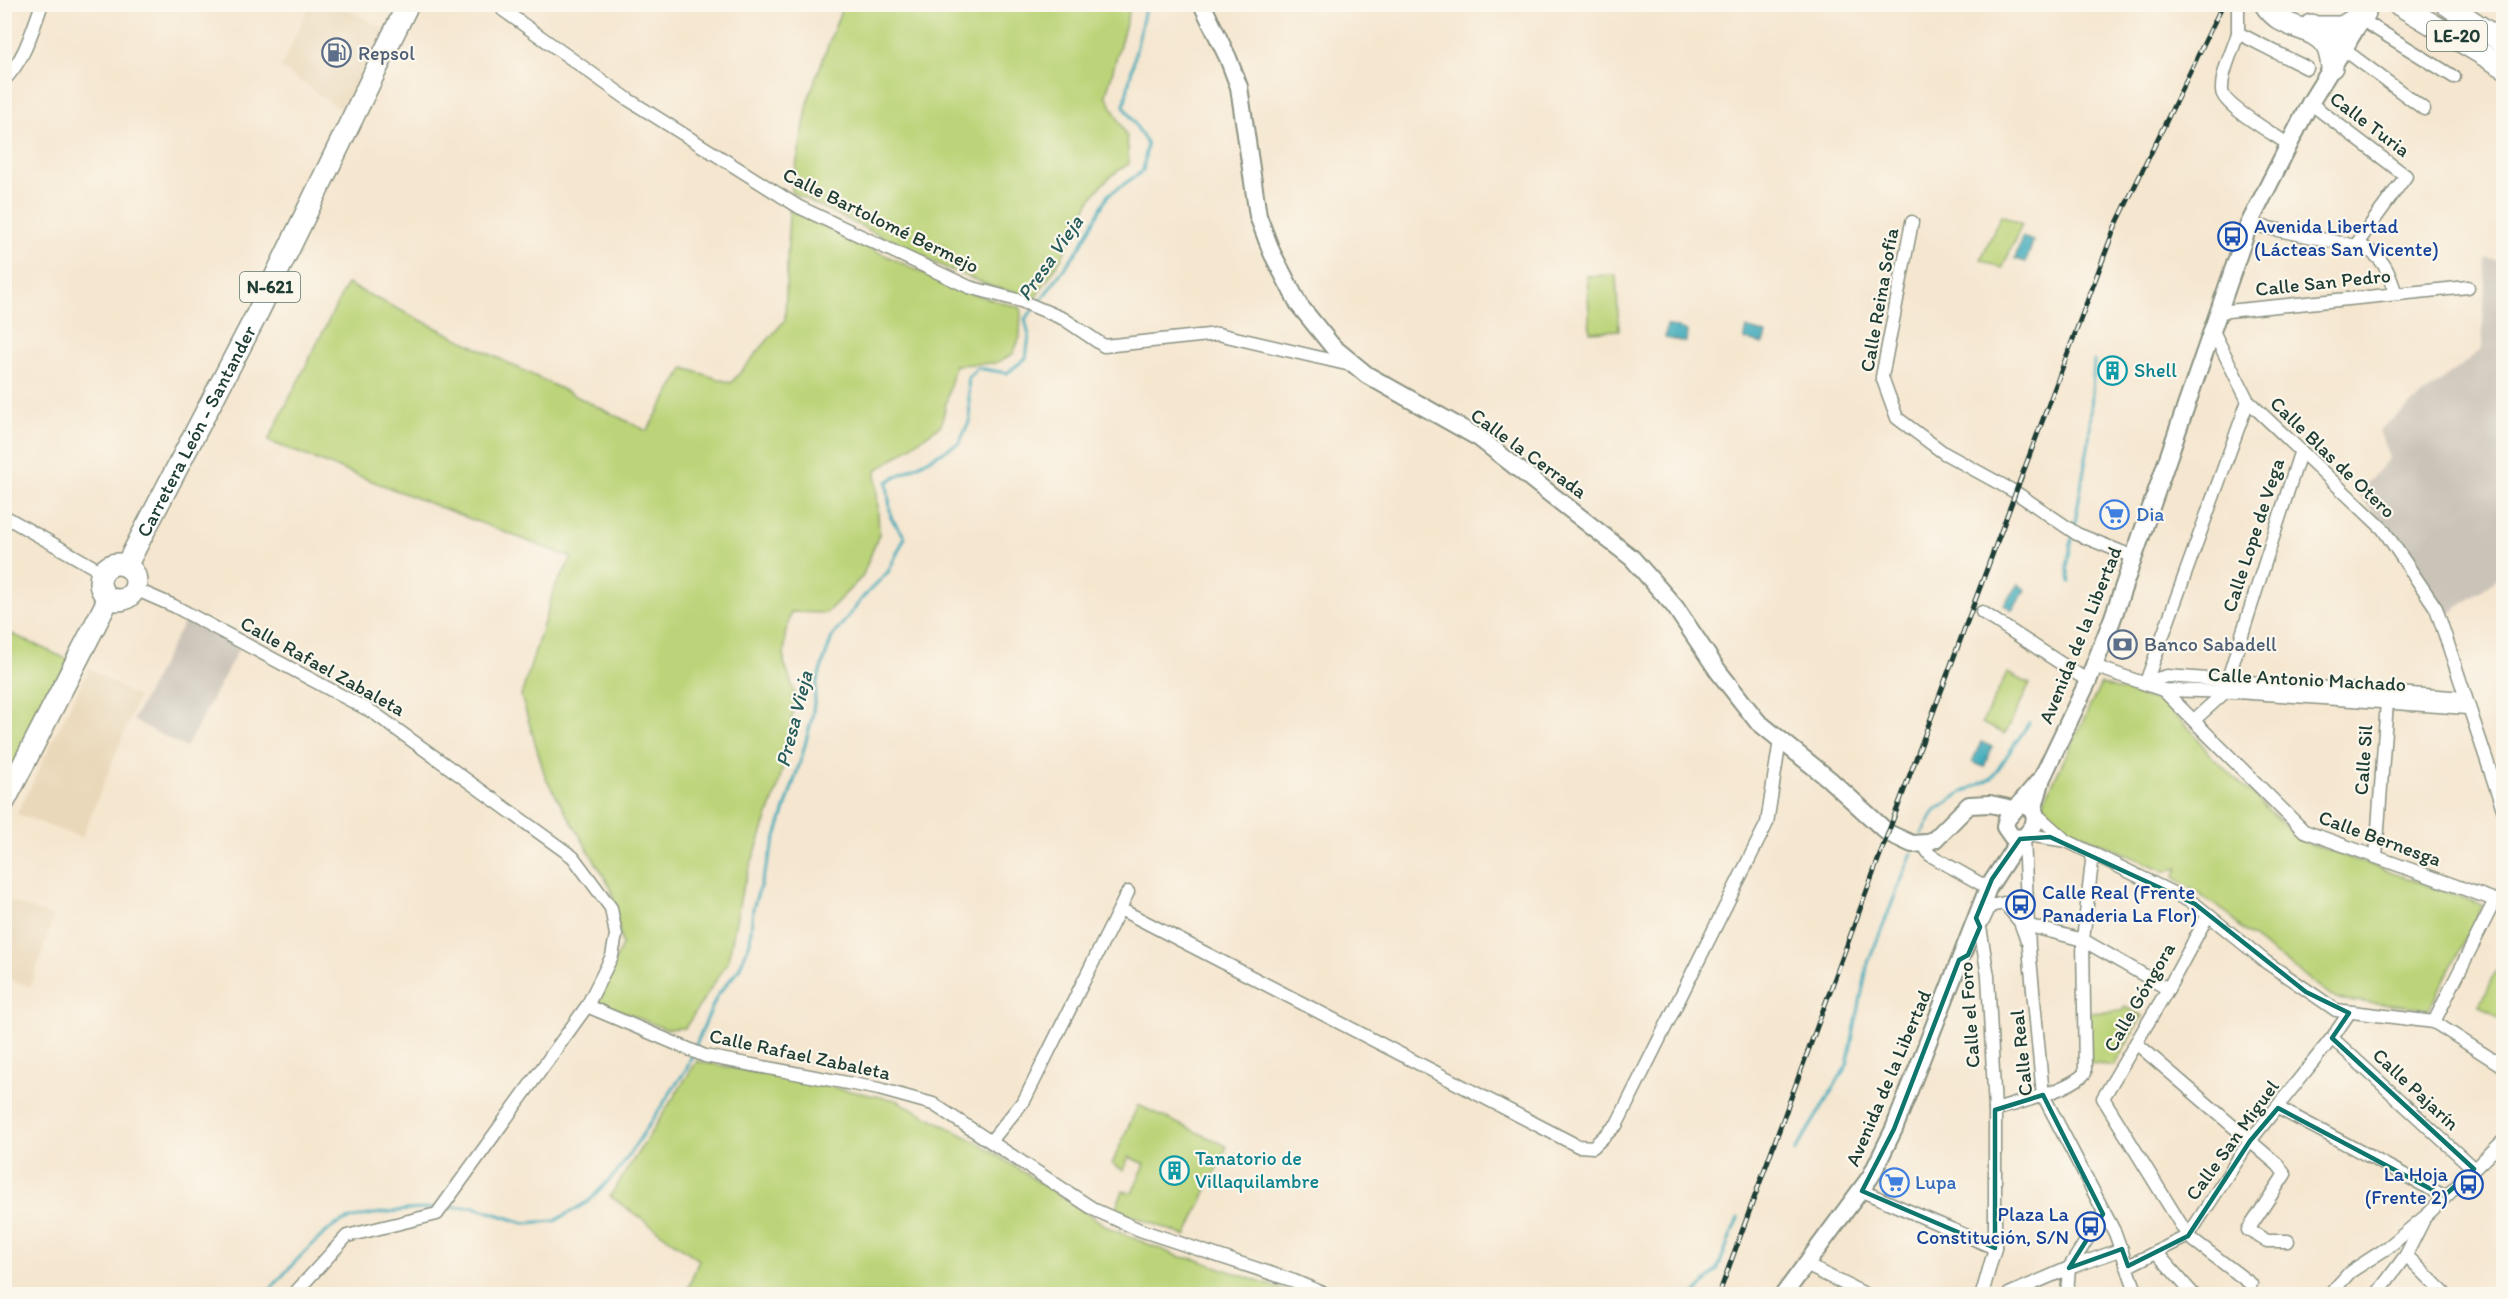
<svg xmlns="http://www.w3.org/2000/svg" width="2508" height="1299" viewBox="0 0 2508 1299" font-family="Itim,sans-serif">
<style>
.built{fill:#ead8ba}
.industrial{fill:#cac3b8}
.green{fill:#bcd479;stroke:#6e8856;stroke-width:1.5}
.water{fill:#3ba9b9;stroke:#2d7376;stroke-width:1.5}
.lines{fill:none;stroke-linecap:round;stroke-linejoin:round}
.stream{stroke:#3ba9b9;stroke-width:3}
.street-casing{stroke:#8a9282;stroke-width:15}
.secondary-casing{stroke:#8a9282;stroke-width:20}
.highway-casing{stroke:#8a9282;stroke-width:24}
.street{stroke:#fff;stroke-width:12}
.secondary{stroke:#fff;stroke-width:16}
.highway{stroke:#fff;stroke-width:21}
.rail-casing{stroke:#1f3d34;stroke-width:5}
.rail{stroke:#fbf7ec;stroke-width:3;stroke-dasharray:9;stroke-linecap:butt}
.marked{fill:none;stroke:#0f766e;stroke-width:4.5;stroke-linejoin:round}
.labels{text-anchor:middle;stroke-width:4.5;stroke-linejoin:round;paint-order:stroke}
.shield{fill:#fbf7ec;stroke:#61756b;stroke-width:1.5}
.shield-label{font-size:18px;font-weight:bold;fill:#1f3d34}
.service-label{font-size:20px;fill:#4e5e75;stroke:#fbf7ec;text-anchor:start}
.street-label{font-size:20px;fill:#1f3d34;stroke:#fbf7ec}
.transit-label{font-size:20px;fill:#164399;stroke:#fbf7ec;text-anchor:start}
.culture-label{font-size:20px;fill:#0d838f;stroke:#fbf7ec;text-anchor:start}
.shop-label{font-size:20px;fill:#366cbe;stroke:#fbf7ec;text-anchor:start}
.water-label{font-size:21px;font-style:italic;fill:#275d5c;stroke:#fbf7ec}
</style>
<rect width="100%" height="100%" fill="#fbf7ec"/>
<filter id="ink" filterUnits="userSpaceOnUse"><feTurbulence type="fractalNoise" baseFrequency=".0167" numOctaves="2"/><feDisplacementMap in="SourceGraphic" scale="12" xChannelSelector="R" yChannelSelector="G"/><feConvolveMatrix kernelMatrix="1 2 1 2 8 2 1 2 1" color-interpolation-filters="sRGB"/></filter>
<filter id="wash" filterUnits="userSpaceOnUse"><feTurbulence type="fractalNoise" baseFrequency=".008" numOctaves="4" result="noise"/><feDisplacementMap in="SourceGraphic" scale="24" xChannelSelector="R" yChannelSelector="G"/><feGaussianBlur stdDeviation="1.35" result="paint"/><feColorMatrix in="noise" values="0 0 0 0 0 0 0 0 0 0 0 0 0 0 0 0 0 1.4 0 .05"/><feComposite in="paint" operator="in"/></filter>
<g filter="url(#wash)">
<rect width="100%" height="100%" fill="#f5e6cf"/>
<g class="built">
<polygon points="310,5 340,5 389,32 343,111 281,68"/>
<polygon points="89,668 138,698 82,838 17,814"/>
<polygon points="5,899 54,917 30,987 5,978"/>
</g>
<g class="industrial">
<polygon points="2486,258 2503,262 2503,575 2446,616 2393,535 2357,494 2389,458 2379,430 2482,349"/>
<polygon points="185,620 239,648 186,748 133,720"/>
</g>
<g class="green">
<path d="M843 5H1131L1106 95 1127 137 1129 164C1090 185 1083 216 1064 253 1056 268 1045 282 1036 297L993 287 946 268 791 192 810 94Z"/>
<polygon points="789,210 957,289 1021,308 1020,337 1013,354 996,363 955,365 941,425 876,471 879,534 862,577 826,613 791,612 785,635 784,662 796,697 779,784 742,890 728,962 685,1028 665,1029 598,1001 622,945 611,888 546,779 521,696 555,587 572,558 268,441 347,284 647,431 684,368 731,383 785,320"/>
<polygon points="2001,215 2022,224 2002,269 1981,259"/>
<polygon points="1616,275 1619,330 1590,332 1587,276"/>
<polygon points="5,631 69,660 5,783"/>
<polygon points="2007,673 2030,684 2005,734 1982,723"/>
<polygon points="2101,684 2162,703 2193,732 2209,754 2302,841 2483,905 2429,1009 2336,999 2240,928 2228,914 2174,877 2178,868 2165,871 2061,826 2049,818 2043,803"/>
<polygon points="2503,957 2503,1022 2479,1005"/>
<polygon points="2125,1006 2142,1016 2114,1066 2090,1063 2089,1013 2121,1011"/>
<polygon points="697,1061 896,1100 980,1144 1111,1229 1180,1257 1195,1259 1294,1294 686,1294 699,1260 610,1196"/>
<polygon points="1138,1105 1227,1146 1186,1236 1115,1209 1123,1191 1132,1193 1145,1164 1129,1157 1123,1170 1112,1164"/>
</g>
<g class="water">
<polygon points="2022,237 2033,241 2026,262 2015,259"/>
<polygon points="1667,325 1687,331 1686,342 1665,338"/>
<polygon points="1747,328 1766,334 1763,344 1744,339"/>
<polygon points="2018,584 2026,590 2012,610 2004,604"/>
<polygon points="1981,742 1992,747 1984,767 1972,762"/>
</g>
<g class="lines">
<g class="stream">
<polyline points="1038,304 1080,247 1108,195 1143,171 1147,144 1124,106 1146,4"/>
<polyline points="2074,528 2089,441 2094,361"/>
<polyline points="2070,582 2067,567 2073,534"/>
<polyline points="1922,834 1935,811 1961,793 1992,778 2029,723"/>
<polyline points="694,1049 717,996 739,969 750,942 753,908 802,756 812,718 817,681 832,637 865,595 888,572 905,537 891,518 887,482 959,443 970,420 968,378 977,368 1007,373 1026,358 1029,336 1025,319 1034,309"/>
<polyline points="1795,1152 1847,1065 1868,963 1912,853"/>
<polyline points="447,1207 474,1207 524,1223 555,1221 589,1201 618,1171 687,1068 692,1055"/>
<path d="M267 1294C282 1275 316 1238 336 1225 354 1213 416 1209 438 1208"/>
<polyline points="1695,1294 1717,1270 1738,1218"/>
</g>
</g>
</g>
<g filter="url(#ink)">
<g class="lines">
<defs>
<g id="street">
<polyline points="501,4 503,10 629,100 799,207 969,287 1021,301 1064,319 1104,346 1218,334 1355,366"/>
<polyline points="2370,25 2454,77"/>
<polyline points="2238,33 2238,4"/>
<polyline points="2346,51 2424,109"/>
<path d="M4 80C25 59 32 31 42 4"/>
<polyline points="2310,103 2406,176 2356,245"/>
<path d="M2289 145C2276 135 2223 106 2222 91 2221 73 2233 50 2238 33L2307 68"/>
<polyline points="1912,222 1882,377 1897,418 1944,453 2015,492 2077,534 2134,557"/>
<path d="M2249 224 2365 248C2385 259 2389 273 2396 294"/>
<polyline points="2218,312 2468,287"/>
<polyline points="2212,329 2248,401 2383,529 2436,608 2504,812"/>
<polyline points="4,516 102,572"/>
<polyline points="135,589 174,606 374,713 573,857 611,908 616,935 612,956 587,1006 437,1214 347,1236 294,1294"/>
<polyline points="1982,612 2088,681"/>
<polyline points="2094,666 2163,690 2236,692 2467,708"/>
<polyline points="2146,682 2167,676 2465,698"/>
<polyline points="2146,682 2248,401"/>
<polyline points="2163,690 2304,831 2495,900"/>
<polyline points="2194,720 2223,694 2300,453"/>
<polyline points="2035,813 2063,838"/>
<polyline points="2028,835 2067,841 2195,904 2266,962 2336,1010 2434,1022 2504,1067"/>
<polyline points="2024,838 2029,948 2043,1095 2115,1233 2137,1294"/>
<polyline points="1922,843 1930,855 1988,888"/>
<polyline points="2376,857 2387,702"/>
<polyline points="1120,909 1578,1146 1593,1147 1617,1124 1767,823 1780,740"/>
<polyline points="2208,915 2168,989 2103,1098 2188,1236 2251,1284"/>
<polyline points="1976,918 1980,927 1988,976 1995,1110 1995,1248 1982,1294"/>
<polyline points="1983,921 1990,906 2004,903 2020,922 2027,941"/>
<polyline points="2030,926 2083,940 2168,989"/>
<polyline points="587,1006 705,1056 879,1089 933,1104 1095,1210 1140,1230 1294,1281 1325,1294"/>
<polyline points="2434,1022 2495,900 2504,899"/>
<polyline points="2332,1038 2474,1169"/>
<polyline points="2136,1043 2278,1165 2285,1174 2248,1230 2267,1241 2288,1241"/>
<polyline points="2278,1108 2444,1196"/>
<path d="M1995 1110C2018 1103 2069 1090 2085 1073L2083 940 2093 853"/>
<polyline points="991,1141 1025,1099 1128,892"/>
<polyline points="1862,1191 1995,1248"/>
<polyline points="2156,1252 2193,1294"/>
<polyline points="2406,1255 2445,1294"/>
<polyline points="1806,1265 1865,1294"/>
<polyline points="2128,1266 2188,1236 2250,1141 2332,1038 2349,1013"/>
<polyline points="2009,1294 2069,1268 2122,1249"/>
<polyline points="2067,1294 2069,1268 2103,1214"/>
<polyline points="2330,1294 2350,1272 2387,1248 2427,1215 2504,1140"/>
<polyline points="2377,1294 2406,1255 2423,1221"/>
</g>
<g id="secondary">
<polyline points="1202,4 1228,58 1239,87 1258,216 1272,253 1299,305 1333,347 1367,375 1479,438 1632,558 1675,607 1718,671 1757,721 1829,779 1888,833 1912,844 1926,843 1935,839 1969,805 1990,804 2013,809"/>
<polyline points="2027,806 2035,813 2034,825 2024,838 2012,837 2005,827 2007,819 2039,781"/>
<polyline points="2033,811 2042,778 2088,681 2112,620 2249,224 2310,103 2371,4"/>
<polyline points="1784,1294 1871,1176 1894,1129 1988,888 2020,839"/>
</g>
<g id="highway">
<path d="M2265 4C2282 31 2311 25 2325 44 2330 50 2331 60 2332 67"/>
<polyline points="2398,4 2504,67"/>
<polyline points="2446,4 2504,43"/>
<polyline points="2311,25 2346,42"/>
<polyline points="2319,27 2342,27 2365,13"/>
<circle cx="118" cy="582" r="18"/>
<path id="s1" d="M126 566 258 312 408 4"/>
<polyline points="4,802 109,598"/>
</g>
</defs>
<use href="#street" class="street-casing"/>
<use href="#secondary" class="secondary-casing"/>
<use href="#highway" class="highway-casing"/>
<use href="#street" class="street"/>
<use href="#secondary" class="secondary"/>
<use href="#highway" class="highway"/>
<defs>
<polyline id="rail" points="1719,1294 1888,833 2115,227 2223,4"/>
</defs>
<use href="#rail" class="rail-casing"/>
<use href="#rail" class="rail"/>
</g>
</g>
<path class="marked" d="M2050 837 2195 904 2306 992 2349 1013 2332 1038 2474 1169 2444 1196 2278 1108 2250 1141 2188 1236 2128 1266 2122 1249 2069 1268 2103 1214 2043 1095 1995 1110V1248L1862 1191 1894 1129 1959 960 1968 955 1980 927 1976 918 1992 879 2020 839Z"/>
<defs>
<symbol id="fuel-ring" viewBox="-11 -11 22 22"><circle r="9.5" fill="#fbf7ec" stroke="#5c6f8a" stroke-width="1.5"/><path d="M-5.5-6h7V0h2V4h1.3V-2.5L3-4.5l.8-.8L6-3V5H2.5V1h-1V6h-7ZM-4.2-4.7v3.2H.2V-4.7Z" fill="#5c6f8a"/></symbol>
<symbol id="bus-ring" viewBox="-11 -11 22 22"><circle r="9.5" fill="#fbf7ec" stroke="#1a4fb4" stroke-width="1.5"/><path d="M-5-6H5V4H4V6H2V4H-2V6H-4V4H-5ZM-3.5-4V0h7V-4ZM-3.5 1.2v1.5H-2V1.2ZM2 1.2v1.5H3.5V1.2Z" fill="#1a4fb4"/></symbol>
<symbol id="building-ring" viewBox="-11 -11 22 22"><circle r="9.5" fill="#fbf7ec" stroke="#0f9aa8" stroke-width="1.5"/><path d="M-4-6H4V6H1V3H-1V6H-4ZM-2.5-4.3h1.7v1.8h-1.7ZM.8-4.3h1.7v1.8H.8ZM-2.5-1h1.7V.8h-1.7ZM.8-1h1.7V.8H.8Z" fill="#0f9aa8"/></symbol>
<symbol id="supermarket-ring" viewBox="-11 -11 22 22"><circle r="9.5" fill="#fbf7ec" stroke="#3f7fe0" stroke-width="1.5"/><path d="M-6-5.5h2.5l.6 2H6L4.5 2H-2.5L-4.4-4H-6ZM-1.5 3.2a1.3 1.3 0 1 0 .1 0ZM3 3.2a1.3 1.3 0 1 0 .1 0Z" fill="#3f7fe0"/></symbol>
<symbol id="bank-ring" viewBox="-11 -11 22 22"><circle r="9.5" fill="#fbf7ec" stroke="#5c6f8a" stroke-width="1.5"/><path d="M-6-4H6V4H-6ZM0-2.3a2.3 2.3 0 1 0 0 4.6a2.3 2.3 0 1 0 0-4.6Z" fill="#5c6f8a"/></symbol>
</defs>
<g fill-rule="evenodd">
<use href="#fuel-ring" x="320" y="36" width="33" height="33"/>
<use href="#bus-ring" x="2216" y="220" width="33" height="33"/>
<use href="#building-ring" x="2096" y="354" width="33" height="33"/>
<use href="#supermarket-ring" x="2098" y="498" width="33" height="33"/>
<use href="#bank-ring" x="2106" y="628" width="33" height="33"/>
<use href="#bus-ring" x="2004" y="888" width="33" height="33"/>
<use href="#building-ring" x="1158" y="1154" width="33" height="33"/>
<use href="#supermarket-ring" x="1878" y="1166" width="33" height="33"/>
<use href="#bus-ring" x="2452" y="1168" width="33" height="33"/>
<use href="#bus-ring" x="2074" y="1210" width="33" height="33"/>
</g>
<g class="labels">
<g class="shield">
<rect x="2427" y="21" width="60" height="30" rx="4.5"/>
<rect x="240" y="272" width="60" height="30" rx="4.5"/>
</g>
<g class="shield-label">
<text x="2457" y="42">LE-20</text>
<text x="270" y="293">N-621</text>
</g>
<g class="service-label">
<text x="358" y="60">Repsol</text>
<text x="2144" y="651">Banco Sabadell</text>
</g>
<g class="street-label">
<text transform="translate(2370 124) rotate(37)" y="7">Calle Turia</text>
<text transform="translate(881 220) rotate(26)" y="7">Calle Bartolomé Bermejo</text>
<text transform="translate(2323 282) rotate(-6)" y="7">Calle San Pedro</text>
<text transform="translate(1879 300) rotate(-80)" y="7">Calle Reina Sofía</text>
<text dy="7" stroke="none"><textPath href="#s1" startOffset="152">Carretera León - Santander</textPath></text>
<text transform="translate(1529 453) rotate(36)" y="7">Calle la Cerrada</text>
<text transform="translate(2333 457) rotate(44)" y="7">Calle Blas de Otero</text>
<text transform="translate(2253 535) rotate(-72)" y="7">Calle Lope de Vega</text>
<text transform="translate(2080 635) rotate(-68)" y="7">Avenida de la Libertad</text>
<text transform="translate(323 666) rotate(29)" y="7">Calle Rafael Zabaleta</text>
<text transform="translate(2307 679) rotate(3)" y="7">Calle Antonio Machado</text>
<text transform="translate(2363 760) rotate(-86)" y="7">Calle Sil</text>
<text transform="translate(2380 838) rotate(20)" y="7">Calle Bernesga</text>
<text transform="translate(2139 997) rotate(-60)" y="7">Calle Góngora</text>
<text transform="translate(1969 1015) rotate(-94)" y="7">Calle el Foro</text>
<text transform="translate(2021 1053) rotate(-96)" y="7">Calle Real</text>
<text transform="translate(800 1054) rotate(12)" y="7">Calle Rafael Zabaleta</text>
<text transform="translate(1888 1078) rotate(-67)" y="7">Avenida de la Libertad</text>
<text transform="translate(2416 1089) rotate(43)" y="7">Calle Pajarín</text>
<text transform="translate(2232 1140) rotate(-54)" y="7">Calle San Miguel</text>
</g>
<g class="transit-label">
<text x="2254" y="233">Avenida Libertad<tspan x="2254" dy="23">(Lácteas San Vicente)</tspan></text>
<text x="2042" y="899">Calle Real (Frente<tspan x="2042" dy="23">Panaderia La Flor)</tspan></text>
<text x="2448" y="1181" text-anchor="end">La Hoja<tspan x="2448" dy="23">(Frente 2)</tspan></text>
<text x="2069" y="1221" text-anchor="end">Plaza La<tspan x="2069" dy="23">Constitución, S/N</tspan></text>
</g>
<g class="culture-label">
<text x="2134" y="377">Shell</text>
<text x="1195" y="1165">Tanatorio de<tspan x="1195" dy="23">Villaquilambre</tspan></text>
</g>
<g class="shop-label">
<text x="2136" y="521">Dia</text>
<text x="1915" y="1189">Lupa</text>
</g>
<g class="water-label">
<text transform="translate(1050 258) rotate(-55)" y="7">Presa Vieja</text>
<text transform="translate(794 719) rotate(-76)" y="7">Presa Vieja</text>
</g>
</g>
<rect width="2508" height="1299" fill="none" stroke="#fbf7ec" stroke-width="24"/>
</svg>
